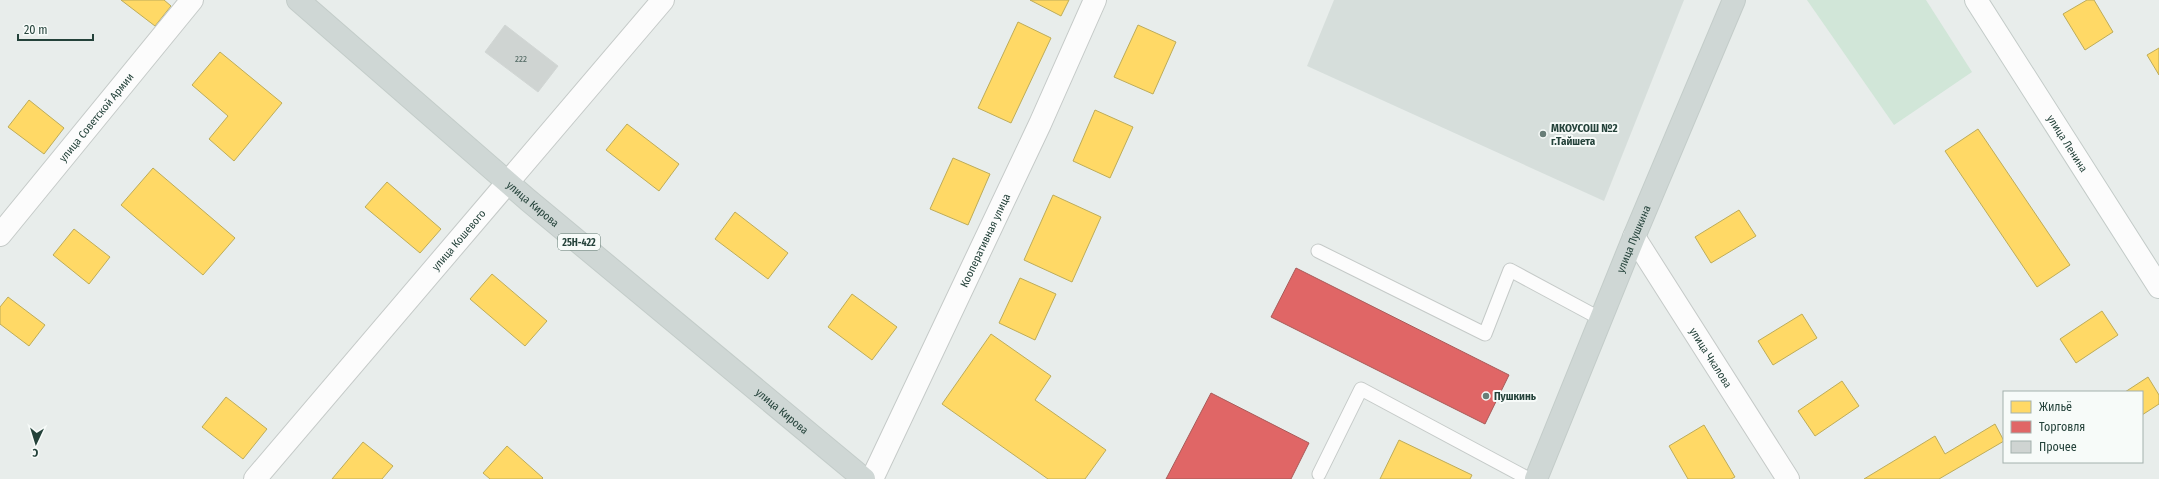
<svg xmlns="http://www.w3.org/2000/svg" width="2159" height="479" viewBox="0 0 2159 479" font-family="'Fira Sans Condensed',sans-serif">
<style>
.built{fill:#d6dedb}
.green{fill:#d1e6d8}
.homes{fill:#ffd966;stroke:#bdac59}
.shops{fill:#e06666;stroke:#a85b59}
.building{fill:#cfd4d2;stroke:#d1d6d4}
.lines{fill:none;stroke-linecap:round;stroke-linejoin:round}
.service-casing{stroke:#c5cac8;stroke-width:15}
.minor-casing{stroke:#c5cac8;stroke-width:24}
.secondary-casing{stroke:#c3cbc8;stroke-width:24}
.primary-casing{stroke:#c3ccc9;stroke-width:24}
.service{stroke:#fcfcfc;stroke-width:13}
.minor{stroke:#fcfcfc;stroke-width:22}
.secondary{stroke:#fcfcfc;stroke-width:22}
.primary{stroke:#cfd7d5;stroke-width:22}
.poi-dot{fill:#697e78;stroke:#f7fbf9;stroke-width:1.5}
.labels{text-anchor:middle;stroke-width:4;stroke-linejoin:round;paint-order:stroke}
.number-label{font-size:9px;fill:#506761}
.shield{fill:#f7fbf9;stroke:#637a73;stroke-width:1}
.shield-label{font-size:10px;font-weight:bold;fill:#24423a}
.street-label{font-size:11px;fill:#24423a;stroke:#f7fbf9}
.poi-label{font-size:11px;font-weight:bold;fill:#24423a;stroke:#f7fbf9;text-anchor:start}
</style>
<rect width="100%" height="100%" fill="#e8edeb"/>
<polygon class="built" points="1334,0 1684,0 1604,201 1307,66"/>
<polygon class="green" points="1807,0 1926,0 1972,72 1894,125"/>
<g class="homes">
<polygon points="121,0 164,0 171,6 155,26"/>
<polygon points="1030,0 1069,0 1061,16"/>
<polygon points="2087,0 2094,0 2113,32 2085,50 2063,14"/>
<polygon points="1018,22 1051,38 1011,123 978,108"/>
<polygon points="1138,25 1176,42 1153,94 1114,77"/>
<polygon points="2159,48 2159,75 2147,55"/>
<polygon points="220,52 282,103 234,161 209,139 228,116 192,85"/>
<polygon points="29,100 64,128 44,154 8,127"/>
<polygon points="1095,110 1133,127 1110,178 1073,161"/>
<polygon points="627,124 679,164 659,191 606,150"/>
<polygon points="1978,129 2070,265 2037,287 1945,151"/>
<polygon points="953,158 990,174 968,225 930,209"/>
<polygon points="153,168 235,238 203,275 121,205"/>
<polygon points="387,182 441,229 420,253 365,207"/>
<polygon points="1053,195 1101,217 1072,282 1024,260"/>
<polygon points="1739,210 1756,236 1711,263 1695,237"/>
<polygon points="735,212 788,253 768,279 715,239"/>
<polygon points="74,229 110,257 89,284 53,255"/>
<polygon points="492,274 547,321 525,346 470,299"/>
<polygon points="1020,278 1056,294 1035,340 999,323"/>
<polygon points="852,294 897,327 872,360 828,327"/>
<polygon points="8,297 45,325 29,346 0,324 0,307"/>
<polygon points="2102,311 2118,335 2076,363 2060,339"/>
<polygon points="1802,314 1817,338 1773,365 1758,341"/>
<polygon points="991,334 1051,376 1035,400 1106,450 1085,479 1048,479 942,404"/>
<polygon points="2148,377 2159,395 2159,404 2142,415 2142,392 2125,392"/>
<polygon points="1842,381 1859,406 1815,436 1798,411"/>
<polygon points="226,397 267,429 243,459 202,427"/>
<polygon points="1995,424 2004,441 1939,479 1864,479 1935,436 1945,454"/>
<polygon points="1704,425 1735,477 1731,479 1688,479 1669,446"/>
<polygon points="1399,440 1472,475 1470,479 1380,479"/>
<polygon points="363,442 393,466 382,479 332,479"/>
<polygon points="507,446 543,478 542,479 490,479 483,473"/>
</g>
<g class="shops">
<polygon points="1296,268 1509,375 1485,424 1271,317"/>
<polygon points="1211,393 1309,443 1291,479 1166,479"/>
</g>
<polygon class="building" points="505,25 558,66 538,92 485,52"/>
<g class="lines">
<defs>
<g id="service">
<polyline points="1318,251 1485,334 1510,270 1601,319"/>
<polyline points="1319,474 1361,389 1529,479"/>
</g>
<g id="minor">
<path id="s1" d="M0 235 192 0"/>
<path id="s2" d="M1634 237 1788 479"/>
<path id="s3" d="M255 479 663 0"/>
<path id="s4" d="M872 479 1040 124 1095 0"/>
</g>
<g id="secondary">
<path id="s5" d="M1976 0 2159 287"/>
</g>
<g id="primary">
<path id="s6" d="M298 0 528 200 864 479"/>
<path id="s7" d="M1536 479 1634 237 1734 0"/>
</g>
</defs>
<use href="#service" class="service-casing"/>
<use href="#minor" class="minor-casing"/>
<use href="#secondary" class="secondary-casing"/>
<use href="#primary" class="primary-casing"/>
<use href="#service" class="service"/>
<use href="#minor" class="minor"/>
<use href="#secondary" class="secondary"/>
<use href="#primary" class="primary"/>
</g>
<g class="poi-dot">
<circle cx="1543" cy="134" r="4"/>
<circle cx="1486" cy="396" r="4"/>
</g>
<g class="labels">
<g class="number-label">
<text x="521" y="62">222</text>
</g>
<rect class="shield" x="558" y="234" width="42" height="16" rx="3"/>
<g class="shield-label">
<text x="579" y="246">25Н-422</text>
</g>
<g class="street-label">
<text dy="4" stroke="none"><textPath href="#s1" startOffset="152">улица Советской Армии</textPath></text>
<text dy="4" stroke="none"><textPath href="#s5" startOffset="170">улица Ленина</textPath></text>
<text dy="4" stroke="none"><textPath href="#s6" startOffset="311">улица Кирова</textPath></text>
<text dy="4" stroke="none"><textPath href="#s3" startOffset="314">улица Кошевого</textPath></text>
<text dy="4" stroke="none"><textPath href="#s7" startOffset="259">улица Пушкина</textPath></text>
<text dy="4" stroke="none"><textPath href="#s4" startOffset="264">Кооперативная улица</textPath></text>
<text dy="4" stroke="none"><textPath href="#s2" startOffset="143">улица Чкалова</textPath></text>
<text dy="4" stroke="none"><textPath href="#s6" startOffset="635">улица Кирова</textPath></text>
</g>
<g class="poi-label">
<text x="1551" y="132">МКОУСОШ №2<tspan x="1551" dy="13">г.Тайшета</tspan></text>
<text x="1494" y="400">Пушкинь</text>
</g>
</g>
<rect x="2003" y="391" width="140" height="72" fill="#f7fbf9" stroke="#a3b1ad"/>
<rect x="2011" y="401" width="20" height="12" fill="#ffd966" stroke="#a3b1ad"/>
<text x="2039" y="411" font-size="12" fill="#24423a">Жильё</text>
<rect x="2011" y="421" width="20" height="12" fill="#e06666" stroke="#a3b1ad"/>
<text x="2039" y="431" font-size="12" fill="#24423a">Торговля</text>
<rect x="2011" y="441" width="20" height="12" fill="#cfd4d2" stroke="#a3b1ad"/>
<text x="2039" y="451" font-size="12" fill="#24423a">Прочее</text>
<g transform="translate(36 443) rotate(184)" stroke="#f7fbf9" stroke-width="3" paint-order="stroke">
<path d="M0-3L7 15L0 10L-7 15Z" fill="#24423a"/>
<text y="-6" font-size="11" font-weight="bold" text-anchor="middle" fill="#24423a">С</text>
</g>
<path d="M18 34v6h75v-6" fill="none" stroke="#24423a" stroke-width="2"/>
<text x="24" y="34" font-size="12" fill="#24423a" stroke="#f7fbf9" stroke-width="3" paint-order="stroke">20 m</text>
</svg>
